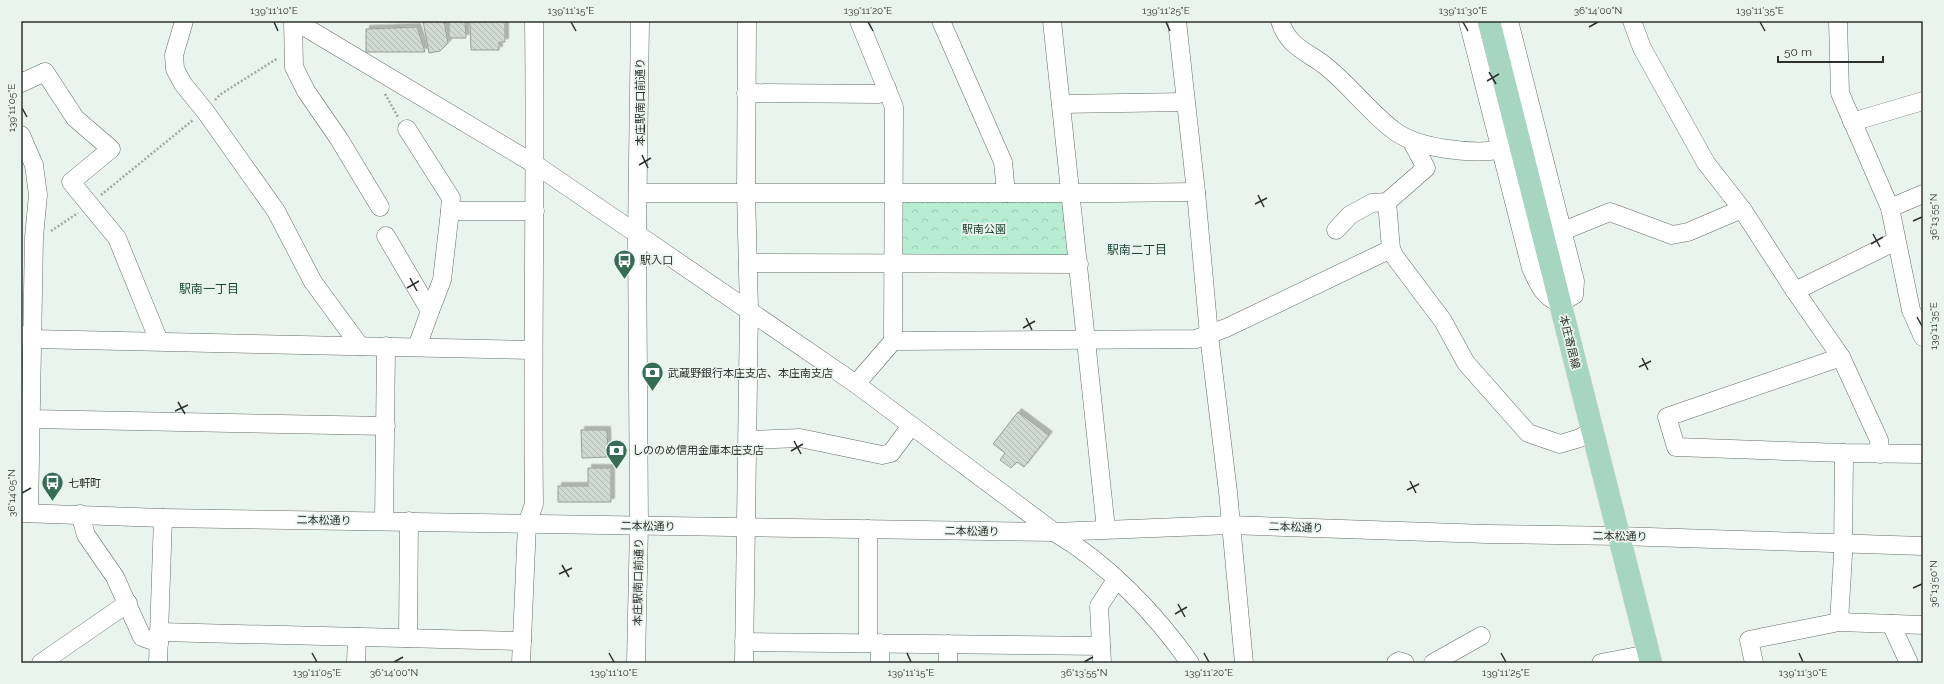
<svg xmlns="http://www.w3.org/2000/svg" width="1944" height="684" viewBox="0 0 1944 684" font-family="Raleway,'Noto Sans JP',sans-serif">
<style>
.park{fill:url(#park-crowns)}
.building{fill:url(#building-back-hatch);stroke:#959f9a;filter:url(#shadow)}
.lines{fill:none;stroke-linecap:round;stroke-linejoin:round}
.minor-casing{stroke:#646d69;stroke-width:19}
.major-casing{stroke:#d1d1d1;stroke-width:23}
.path{stroke:#a1a9a5;stroke-width:2.5;stroke-dasharray:2 2;stroke-linecap:butt}
.minor{stroke:#fff;stroke-width:18}
.major{stroke:#a6d6c1;stroke-width:22}
.ticks{fill:none;stroke:#2c302e;stroke-width:1.5}
.labels{text-anchor:middle;stroke-width:3.5;stroke-linejoin:round;paint-order:stroke}
.street-label{font-size:11px;fill:#2c302e;stroke:#eaf4ef}
.park-label{font-size:11px;fill:#193e2e;stroke:#eaf4ef}
.poi-label{font-size:11px;fill:#2c302e;stroke:#eaf4ef;text-anchor:start}
.neighbourhood-label{font-size:12px;fill:#194634;stroke:#eaf4ef}
.neatline{fill:none;stroke:#2c302e;stroke-width:1.5}
.ticks-label{font-size:10px;text-anchor:middle;fill:#2c302e}
</style>
<defs>
<pattern id="park-crowns" width="20" height="18" patternUnits="userSpaceOnUse"><rect width="20" height="18" fill="#b7edd3"/><path d="M2 6a3 3 0 1 1 6 0M12 15a3 3 0 1 1 6 0" fill="none" stroke="#9eccb5"/></pattern>
<pattern id="building-back-hatch" width="6" height="6" patternUnits="userSpaceOnUse"><rect width="6" height="6" fill="#d0dad5"/><path d="M-1 5l2 2M0 0l6 6M5-1l2 2" fill="none" stroke="#b3bbb7"/></pattern>
<filter id="shadow"><feDropShadow dx="3.5" dy="-3.5" stdDeviation="0" flood-color="#0004"/></filter>
</defs>
<rect width="100%" height="100%" fill="#eaf4ef"/>
<polygon class="park" points="1066,200 1074,256 902,260 899,201"/>
<g class="building">
<polygon points="423,21 444,21 448,43 440,51 429,53"/>
<polygon points="449,21 465,21 466,38 449,38"/>
<polygon points="505,21 505,42 499,42 499,50 471,50 470,22"/>
<polygon points="417,27 425,52 366,52 366,29"/>
<polygon points="1018,412 1049,435 1024,467 1017,462 1011,468 1000,460 1005,453 993,444"/>
<polygon points="581,430 607,430 608,457 582,458"/>
<polygon points="588,468 611,468 611,502 558,502 558,486 588,486"/>
</g>
<g class="lines">
<defs>
<g id="minor">
<polyline points="184,21 174,55 175,69 183,84 205,111 276,211 313,282 360,346"/>
<polyline points="293,21 294,67 306,91 339,139 380,207"/>
<path d="M295 21 536 165 637 234 856 384 1054 532C1106 562 1156 614 1190 663"/>
<polyline points="941,21 1003,162 1006,193"/>
<polyline points="1052,21 1106,529"/>
<polyline points="1177,21 1196,192 1209,335 1228,492 1244,663"/>
<path d="M1280 21C1289 49 1308 51 1328 68 1351 87 1369 111 1392 129 1416 149 1470 154 1500 150"/>
<path d="M1468 21 1531 268C1538 283 1543 297 1560 303L1574 295 1575 281 1509 21"/>
<polyline points="1632,21 1642,48 1706,163 1742,209 1795,291 1841,357 1879,440 1880,454"/>
<polyline points="1838,21 1840,93 1890,208 1911,310 1923,337"/>
<polyline points="21,83 45,72 75,118 111,149 71,182 117,238 159,341"/>
<polyline points="746,93 878,94 887,88"/>
<polyline points="1061,104 1185,102"/>
<polyline points="1852,122 1923,101"/>
<polyline points="407,129 451,198 450,211"/>
<polyline points="21,135 34,165 38,195 34,237 29,513"/>
<polyline points="639,193 1112,193 1196,192"/>
<polyline points="1387,202 1391,249 1395,257 1443,321 1466,363 1528,433 1560,444 1580,438 1592,431"/>
<polyline points="1890,208 1923,194"/>
<polyline points="1336,230 1350,215 1372,203 1387,202 1426,168 1411,140"/>
<polyline points="1563,231 1610,212 1672,235 1688,232 1742,209"/>
<polyline points="386,236 430,311 417,347"/>
<polyline points="748,263 1079,264"/>
<polyline points="1795,291 1896,241"/>
<polyline points="430,311 442,280 450,211 535,211"/>
<polyline points="21,335 32,339 532,350"/>
<polyline points="893,341 1196,339 1226,328 1391,249"/>
<polyline points="1841,357 1667,417 1676,447 1844,453 1923,454"/>
<polyline points="856,384 893,341 894,107 859,21"/>
<polyline points="21,417 31,419 386,426"/>
<polyline points="748,440 800,438 882,455 891,453 911,426"/>
<polyline points="21,513 163,518 1054,532 1230,525 1487,534 1619,536 1923,546"/>
<polyline points="80,514 86,535 115,577 142,637 159,643"/>
<polyline points="384,521 386,346"/>
<polyline points="868,529 868,643"/>
<polyline points="1839,622 1843,555 1844,453"/>
<polyline points="1891,624 1909,663"/>
<polyline points="159,632 522,641"/>
<polyline points="408,638 409,521"/>
<polyline points="744,642 1101,646"/>
<polyline points="948,644 948,663"/>
<polyline points="41,663 128,603"/>
<polyline points="158,663 163,518"/>
<polyline points="356,663 357,637"/>
<path d="M521 663 527 524 534 504C532 343 536 182 534 21"/>
<polyline points="636,663 639,525 637,234 640,21"/>
<polyline points="744,663 749,309 746,192 747,21"/>
<polyline points="880,663 880,643"/>
<polyline points="1102,663 1099,606 1116,580"/>
<polyline points="1396,663 1399,661 1405,663"/>
<polyline points="1433,663 1481,636"/>
<polyline points="1601,663 1648,654"/>
<polyline points="1754,663 1749,640 1839,622 1923,625"/>
</g>
<polyline id="major" points="1489,21 1651,663"/>
</defs>
<use href="#minor" class="minor-casing"/>
<use href="#major" class="major-casing"/>
<g class="path">
<polyline points="385,94 398,117"/>
<polyline points="215,100 221,94 278,58"/>
<polyline points="101,195 193,120"/>
<polyline points="51,231 78,213"/>
</g>
<use href="#minor" class="minor"/>
<use href="#major" class="major"/>
</g>
<path class="ticks" d="M274 22 278 31M571 22 576 31M868 22 873 31M1166 22 1170 31M1463 22 1468 31M1760 22 1765 31M1589 27 1598 22M1489 72 1496 84M1487 81 1499 74M22 108 27 117M642 155 648 168M639 165 651 158M1258 195 1264 207M1255 204 1267 198M1913 221 1922 217M1873 234 1880 247M1871 244 1883 237M410 278 417 291M407 288 419 281M1917 317 1922 326M1026 318 1032 330M1023 328 1035 321M1642 358 1648 370M1639 367 1651 361M178 402 185 414M175 411 188 405M794 441 801 454M791 451 803 444M1410 481 1416 493M1407 490 1419 484M22 493 31 488M562 565 569 577M559 574 572 568M1913 588 1922 584M1178 604 1185 617M1175 614 1187 607M312 653 317 662M609 653 614 662M907 653 911 662M1204 653 1209 662M1501 653 1506 662M1799 653 1803 662M394 662 403 657M1084 662 1093 657"/>
<defs>
<symbol id="bus-pin" viewBox="-11 -11 22 30"><path d="M0 17L-7.5 6A9.5 9.5 0 1 1 7.5 6Z" fill="#346c54" stroke="#eaf4ef"/><path d="M-5-6H5V4H4V6H2V4H-2V6H-4V4H-5ZM-3.5-4V0h7V-4ZM-3.5 1.2v1.5H-2V1.2ZM2 1.2v1.5H3.5V1.2Z" fill="#fff"/></symbol>
<symbol id="bank-pin" viewBox="-11 -11 22 30"><path d="M0 17L-7.5 6A9.5 9.5 0 1 1 7.5 6Z" fill="#346c54" stroke="#eaf4ef"/><path d="M-6-4H6V4H-6ZM0-2.3a2.3 2.3 0 1 0 0 4.6a2.3 2.3 0 1 0 0-4.6Z" fill="#fff"/></symbol>
</defs>
<g fill-rule="evenodd">
<use href="#bus-pin" x="612" y="248" width="25" height="34"/>
<use href="#bank-pin" x="640" y="360" width="25" height="34"/>
<use href="#bank-pin" x="604" y="438" width="25" height="34"/>
<use href="#bus-pin" x="40" y="470" width="25" height="34"/>
</g>
<g class="labels">
<g class="street-label">
<text transform="translate(640 102) rotate(-90)" y="4">本庄駅南口前通り</text>
<text transform="translate(1570 342) rotate(76)" y="4">本庄寄居線</text>
<text transform="translate(324 520) rotate(1)" y="4">二本松通り</text>
<text transform="translate(648 526) rotate(1)" y="4">二本松通り</text>
<text transform="translate(1296 527) rotate(2)" y="4">二本松通り</text>
<text transform="translate(972 531) rotate(1)" y="4">二本松通り</text>
<text transform="translate(1620 536) rotate(1)" y="4">二本松通り</text>
<text transform="translate(638 582) rotate(-89)" y="4">本庄駅南口前通り</text>
</g>
<g class="park-label">
<text x="984" y="233">駅南公園</text>
</g>
<g class="poi-label">
<text x="640" y="264">駅入口</text>
<text x="668" y="377">武蔵野銀行本庄支店、本庄南支店</text>
<text x="632" y="454">しののめ信用金庫本庄支店</text>
<text x="68" y="487">七軒町</text>
</g>
<g class="neighbourhood-label">
<text x="1137" y="254">駅南二丁目</text>
<text x="209" y="293">駅南一丁目</text>
</g>
</g>
<rect width="1944" height="684" fill="none" stroke="#eaf4ef" stroke-width="44"/>
<path d="M1778 56v6h105v-6" fill="none" stroke="#2c302e" stroke-width="2"/>
<text x="1784" y="56" font-size="12" fill="#2c302e" stroke="#eaf4ef" stroke-width="3" paint-order="stroke">50 m</text>
<rect x="22" y="22" width="1900" height="640" class="neatline"/>
<g class="ticks-label">
<text x="274" y="14">139°11'10"E</text>
<text x="571" y="14">139°11'15"E</text>
<text x="868" y="14">139°11'20"E</text>
<text x="1166" y="14">139°11'25"E</text>
<text x="1463" y="14">139°11'30"E</text>
<text x="1598" y="14">36°14'00"N</text>
<text x="1760" y="14">139°11'35"E</text>
<text transform="translate(11 108) rotate(-90)" y="4">139°11'05"E</text>
<text transform="translate(1933 217) rotate(-90)" y="4">36°13'55"N</text>
<text transform="translate(1933 326) rotate(-90)" y="4">139°11'35"E</text>
<text transform="translate(11 493) rotate(-90)" y="4">36°14'05"N</text>
<text transform="translate(1933 584) rotate(-90)" y="4">36°13'50"N</text>
<text x="317" y="676">139°11'05"E</text>
<text x="394" y="676">36°14'00"N</text>
<text x="614" y="676">139°11'10"E</text>
<text x="911" y="676">139°11'15"E</text>
<text x="1084" y="676">36°13'55"N</text>
<text x="1209" y="676">139°11'20"E</text>
<text x="1506" y="676">139°11'25"E</text>
<text x="1803" y="676">139°11'30"E</text>
</g>
</svg>
